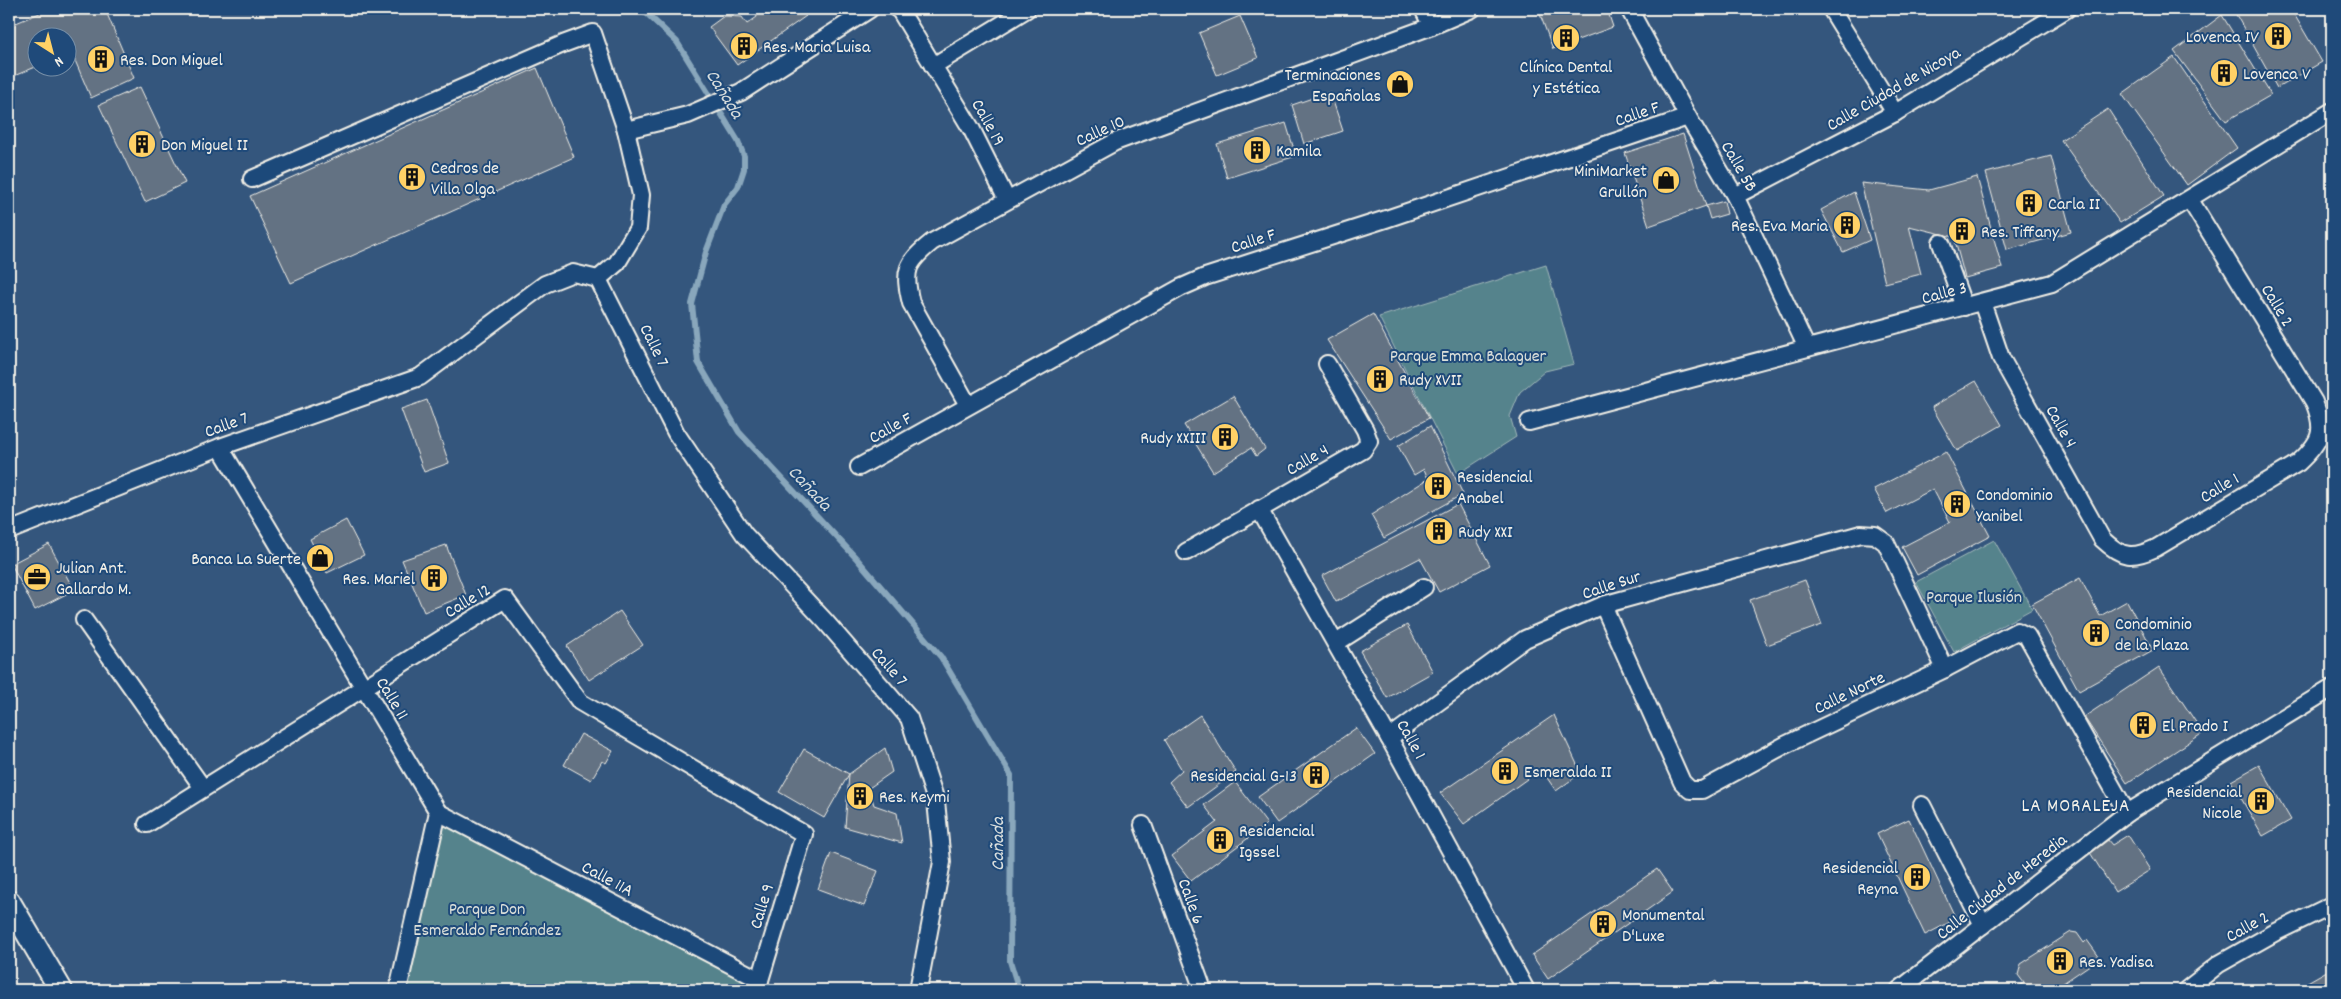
<svg xmlns="http://www.w3.org/2000/svg" width="2341" height="999" viewBox="0 0 2341 999" font-family="Dekko,sans-serif">
<style>
.green{fill:#54838c;stroke:#a4baba}
.lines{fill:none;stroke-linecap:round;stroke-linejoin:round}
.stream{stroke:#89a7bc;stroke-width:6}
.building{fill:#647283;stroke:#f4f1e8}
.minor-casing{stroke:#f4f1e8;stroke-width:20}
.secondary-casing{stroke:#f4f1e8;stroke-width:26}
.minor{stroke:#1f4a7a;stroke-width:16}
.secondary{stroke:#1f4a7a;stroke-width:22}
.labels{text-anchor:middle;stroke-width:4;stroke-linejoin:round;paint-order:stroke}
.poi-label{font-size:18px;fill:#f4f1e8;stroke:#1f4a7a;text-anchor:start}
.street-label{font-size:18px;fill:#f4f1e8;stroke:#1f4a7a}
.park-label{font-size:18px;fill:#dce0da;stroke:#1f4a7a}
.water-label{font-size:19px;font-style:italic;fill:#d9dedd;stroke:#1f4a7a}
.neighbourhood-label{font-size:19px;letter-spacing:1px;fill:#f4f1e8;stroke:#1f4a7a}
</style>
<rect width="100%" height="100%" fill="#34567d"/>
<filter id="ink" filterUnits="userSpaceOnUse"><feTurbulence type="fractalNoise" baseFrequency=".02" numOctaves="2"/><feDisplacementMap in="SourceGraphic" scale="10" xChannelSelector="R" yChannelSelector="G"/><feConvolveMatrix kernelMatrix="1 2 1 2 8 2 1 2 1" color-interpolation-filters="sRGB"/></filter>
<g filter="url(#ink)">
<g class="green">
<polygon points="1546,265 1574,364 1545,371 1520,392 1510,416 1516,437 1458,474 1379,317"/>
<polygon points="1994,540 2032,609 1954,652 1916,582"/>
<polygon points="438,812 760,980 756,990 398,990"/>
</g>
<g class="lines">
<polyline class="stream" points="642,9 677,42 738,141 744,156 744,169 738,187 724,205 706,252 692,304 698,362 739,432 857,559 941,657 1011,775 1010,961 1019,990"/>
</g>
<g class="building">
<polygon points="49,9 105,9 134,78 91,98 71,51 68,53 68,38 38,38 38,66 9,78 9,26"/>
<polygon points="758,9 799,9 806,16 737,65 709,27 724,16 742,17 747,24 757,17 755,10"/>
<polygon points="1538,9 1607,9 1613,27 1553,49"/>
<polygon points="2237,9 2291,9 2322,62 2277,88 2234,11"/>
<polygon points="2222,15 2271,95 2226,121 2174,51"/>
<polygon points="1240,16 1258,58 1217,75 1199,33"/>
<polygon points="2174,57 2237,148 2187,185 2122,94"/>
<polygon points="537,68 574,157 291,283 250,196"/>
<polygon points="140,87 185,183 145,202 99,105"/>
<polygon points="1330,92 1343,131 1304,144 1292,105"/>
<polygon points="2108,109 2164,196 2120,223 2061,140"/>
<polygon points="1286,123 1296,156 1227,178 1217,144"/>
<polygon points="1683,134 1706,206 1649,226 1625,153"/>
<polygon points="2051,156 2071,232 2007,250 1986,173"/>
<polygon points="1977,177 2002,268 1965,278 1954,237 1909,226 1921,274 1885,283 1861,183 1929,190"/>
<polygon points="1854,192 1870,240 1843,252 1821,210"/>
<polygon points="1724,201 1727,214 1710,219 1706,206"/>
<polygon points="1373,314 1429,418 1391,439 1327,340"/>
<polygon points="1976,381 2002,425 1957,451 1932,407"/>
<polygon points="1233,396 1265,449 1256,456 1251,448 1213,472 1184,425"/>
<polygon points="427,400 449,463 424,472 401,409"/>
<polygon points="1430,426 1463,494 1384,538 1371,515 1428,479 1424,469 1414,475 1398,446"/>
<polygon points="1946,452 1990,536 1917,575 1902,547 1950,522 1933,489 1887,513 1874,489"/>
<polygon points="1458,504 1490,565 1439,592 1420,558 1336,602 1322,576"/>
<polygon points="346,520 364,555 327,573 310,539"/>
<polygon points="49,544 74,590 35,610 11,564"/>
<polygon points="446,545 466,595 424,612 402,560"/>
<polygon points="2080,578 2100,616 2127,601 2153,650 2079,691 2032,604"/>
<polygon points="1805,580 1822,625 1767,645 1750,600"/>
<polygon points="620,611 643,645 589,680 567,646"/>
<polygon points="1407,625 1433,672 1387,698 1360,651"/>
<polygon points="2159,667 2203,733 2127,783 2084,717"/>
<polygon points="1200,715 1236,772 1188,807 1169,782 1182,770 1164,740"/>
<polygon points="1554,715 1581,773 1556,791 1541,769 1464,824 1440,793"/>
<polygon points="1356,728 1375,754 1277,823 1258,797"/>
<polygon points="581,734 613,751 606,763 602,761 591,780 564,765"/>
<polygon points="885,748 892,772 869,788 874,805 897,813 902,843 845,827 849,774"/>
<polygon points="804,749 849,774 824,818 779,792"/>
<polygon points="2259,765 2291,820 2263,836 2231,781"/>
<polygon points="1235,782 1267,824 1191,881 1172,856 1217,822 1204,805"/>
<polygon points="1909,819 1956,919 1925,935 1877,834"/>
<polygon points="2128,835 2150,870 2115,892 2089,851 2107,839 2112,845"/>
<polygon points="831,853 878,871 864,906 818,889"/>
<polygon points="1657,869 1673,892 1548,979 1532,955"/>
<polygon points="2071,932 2077,933 2084,943 2087,940 2100,958 2053,990 2022,990 2019,986 2024,983 2018,975 2021,964"/>
<polygon points="2332,968 2332,990 2308,990 2304,984"/>
<polygon points="1716,981 1720,990 1701,990"/>
</g>
<g class="lines">
<defs>
<g id="minor">
<polyline points="897,9 899,9 972,130 1007,200"/>
<polyline points="1423,9 1432,26"/>
<polyline points="1629,9 1688,117 1735,196 1807,348"/>
<polyline points="1831,9 1895,113"/>
<polyline points="933,66 1027,9"/>
<polyline points="626,130 688,115 741,92 870,9"/>
<polyline points="252,179 563,44 593,33 626,130 641,195 638,228 617,263 598,279"/>
<polyline points="1735,196 1895,113 2067,9"/>
<polyline points="1941,243 1964,307"/>
<path d="M1982 302 2001 358 2102 539C2122 558 2132 559 2156 548L2298 463C2321 442 2326 431 2314 402L2190 200"/>
<path d="M968 405 911 303C903 271 906 263 932 242L1115 142 1432 26 1472 9"/>
<polyline points="1529,422 2052,283 2332,111"/>
<polyline points="220,447 438,812 398,990"/>
<polyline points="859,467 1180,288 1205,277 1386,219 1688,117"/>
<polyline points="1259,509 1389,738 1526,990"/>
<polyline points="9,531 220,447 420,377 545,284 573,273 598,279 676,433 744,534 825,621 909,718 936,801 942,862 918,990"/>
<polyline points="1186,552 1363,450 1369,441 1365,430 1327,364"/>
<polyline points="1603,605 1682,782 1690,790 1702,790 1785,745 1945,669 2017,631 2027,636 2127,813"/>
<polyline points="84,620 203,788"/>
<polyline points="1336,643 1424,587"/>
<polyline points="1389,738 1525,639 1603,605 1861,534 1875,535 1886,543 1945,669"/>
<polyline points="1922,805 1983,925"/>
<polyline points="438,812 760,980"/>
<polyline points="147,824 505,599 580,702 804,834 757,990"/>
<polyline points="1143,825 1203,990"/>
<polyline points="1899,990 2127,813 2332,688"/>
<polyline points="2186,990 2219,964 2274,933 2332,905"/>
</g>
<polyline id="secondary" points="9,902 61,990"/>
</defs>
<use href="#minor" class="minor-casing"/>
<use href="#secondary" class="secondary-casing"/>
<use href="#minor" class="minor"/>
<use href="#secondary" class="secondary"/>
</g>
</g>
<defs>
<symbol id="building-disc" viewBox="-11 -11 22 22"><circle r="9.5" fill="#ffd166" stroke="#1f4a7a"/><path d="M-4-6H4V6H1V3H-1V6H-4ZM-2.5-4.3h1.7v1.8h-1.7ZM.8-4.3h1.7v1.8H.8ZM-2.5-1h1.7V.8h-1.7ZM.8-1h1.7V.8H.8Z" fill="#111"/></symbol>
<symbol id="shop-disc" viewBox="-11 -11 22 22"><circle r="9.5" fill="#ffd166" stroke="#1f4a7a"/><path d="M-5-2.5h2.3a2.7 3.5 0 0 1 5.4 0H5L5.5 6h-11ZM-1.5-2.5h3a1.5 2.3 0 0 0-3 0Z" fill="#111"/></symbol>
<symbol id="office-disc" viewBox="-11 -11 22 22"><circle r="9.5" fill="#ffd166" stroke="#1f4a7a"/><path d="M-6-3h4V-5.5h4V-3h4V5H-6ZM-1-4.5V-3h2v-1.5ZM-6 0V1H6V0Z" fill="#111"/></symbol>
</defs>
<g fill-rule="evenodd">
<use href="#building-disc" x="2262" y="20" width="32" height="32"/>
<use href="#building-disc" x="1550" y="22" width="32" height="32"/>
<use href="#building-disc" x="728" y="30" width="32" height="32"/>
<use href="#building-disc" x="85" y="43" width="32" height="32"/>
<use href="#building-disc" x="2208" y="57" width="32" height="32"/>
<use href="#shop-disc" x="1384" y="68" width="32" height="32"/>
<use href="#building-disc" x="126" y="128" width="32" height="32"/>
<use href="#building-disc" x="1241" y="134" width="32" height="32"/>
<use href="#building-disc" x="396" y="161" width="32" height="32"/>
<use href="#shop-disc" x="1650" y="164" width="32" height="32"/>
<use href="#building-disc" x="2013" y="187" width="32" height="32"/>
<use href="#building-disc" x="1831" y="209" width="32" height="32"/>
<use href="#building-disc" x="1946" y="215" width="32" height="32"/>
<use href="#building-disc" x="1364" y="363" width="32" height="32"/>
<use href="#building-disc" x="1209" y="421" width="32" height="32"/>
<use href="#building-disc" x="1422" y="470" width="32" height="32"/>
<use href="#building-disc" x="1941" y="488" width="32" height="32"/>
<use href="#building-disc" x="1423" y="515" width="32" height="32"/>
<use href="#shop-disc" x="304" y="542" width="32" height="32"/>
<use href="#office-disc" x="21" y="561" width="32" height="32"/>
<use href="#building-disc" x="418" y="562" width="32" height="32"/>
<use href="#building-disc" x="2080" y="617" width="32" height="32"/>
<use href="#building-disc" x="2127" y="709" width="32" height="32"/>
<use href="#building-disc" x="1489" y="755" width="32" height="32"/>
<use href="#building-disc" x="1300" y="759" width="32" height="32"/>
<use href="#building-disc" x="844" y="780" width="32" height="32"/>
<use href="#building-disc" x="2245" y="785" width="32" height="32"/>
<use href="#building-disc" x="1204" y="824" width="32" height="32"/>
<use href="#building-disc" x="1901" y="861" width="32" height="32"/>
<use href="#building-disc" x="1587" y="908" width="32" height="32"/>
<use href="#building-disc" x="2044" y="945" width="32" height="32"/>
</g>
<g class="labels">
<g class="poi-label">
<text x="2259" y="42" text-anchor="end">Lovenca IV</text>
<text x="763" y="52">Res. Maria Luisa</text>
<text x="120" y="65">Res. Don Miguel</text>
<text x="1566" y="72" text-anchor="middle">Clínica Dental<tspan x="1566" dy="21">y Estética</tspan></text>
<text x="2243" y="79">Lovenca V</text>
<text x="1381" y="80" text-anchor="end">Terminaciones<tspan x="1381" dy="21">Españolas</tspan></text>
<text x="161" y="150">Don Miguel II</text>
<text x="1276" y="156">Kamila</text>
<text x="431" y="173">Cedros de<tspan x="431" dy="21">Villa Olga</tspan></text>
<text x="1647" y="176" text-anchor="end">MiniMarket<tspan x="1647" dy="21">Grullón</tspan></text>
<text x="2048" y="209">Carla II</text>
<text x="1828" y="231" text-anchor="end">Res. Eva Maria</text>
<text x="1981" y="237">Res. Tiffany</text>
<text x="1399" y="385">Rudy XVII</text>
<text x="1206" y="443" text-anchor="end">Rudy XXIII</text>
<text x="1457" y="482">Residencial<tspan x="1457" dy="21">Anabel</tspan></text>
<text x="1976" y="500">Condominio<tspan x="1976" dy="21">Yanibel</tspan></text>
<text x="1458" y="537">Rudy XXI</text>
<text x="301" y="564" text-anchor="end">Banca La Suerte</text>
<text x="56" y="573">Julian Ant.<tspan x="56" dy="21">Gallardo M.</tspan></text>
<text x="415" y="584" text-anchor="end">Res. Mariel</text>
<text x="2115" y="629">Condominio<tspan x="2115" dy="21">de la Plaza</tspan></text>
<text x="2162" y="731">El Prado I</text>
<text x="1524" y="777">Esmeralda II</text>
<text x="1297" y="781" text-anchor="end">Residencial G-13</text>
<text x="2242" y="797" text-anchor="end">Residencial<tspan x="2242" dy="21">Nicole</tspan></text>
<text x="879" y="802">Res. Keymi</text>
<text x="1239" y="836">Residencial<tspan x="1239" dy="21">Igssel</tspan></text>
<text x="1898" y="873" text-anchor="end">Residencial<tspan x="1898" dy="21">Reyna</tspan></text>
<text x="1622" y="920">Monumental<tspan x="1622" dy="21">D'Luxe</tspan></text>
<text x="2079" y="967">Res. Yadisa</text>
</g>
<g class="street-label">
<text transform="translate(1893 88) rotate(-30)" y="6">Calle Ciudad de Nicoya</text>
<text transform="translate(1637 113) rotate(-19)" y="6">Calle F</text>
<text transform="translate(989 122) rotate(61)" y="6">Calle 19</text>
<text transform="translate(1100 130) rotate(-25)" y="6">Calle 10</text>
<text transform="translate(1740 166) rotate(60)" y="6">Calle 5B</text>
<text transform="translate(1253 240) rotate(-18)" y="6">Calle F</text>
<text transform="translate(1944 292) rotate(-15)" y="6">Calle 3</text>
<text transform="translate(2278 305) rotate(59)" y="6">Calle 2</text>
<text transform="translate(655 345) rotate(64)" y="6">Calle 7</text>
<text transform="translate(226 424) rotate(-20)" y="6">Calle 7</text>
<text transform="translate(2062 426) rotate(61)" y="6">Calle 4</text>
<text transform="translate(890 427) rotate(-29)" y="6">Calle F</text>
<text transform="translate(1307 459) rotate(-30)" y="6">Calle 4</text>
<text transform="translate(2219 487) rotate(-31)" y="6">Calle 1</text>
<text transform="translate(1611 584) rotate(-18)" y="6">Calle Sur</text>
<text transform="translate(467 600) rotate(-31)" y="6">Calle 12</text>
<text transform="translate(890 666) rotate(49)" y="6">Calle 7</text>
<text transform="translate(1849 692) rotate(-26)" y="6">Calle Norte</text>
<text transform="translate(393 698) rotate(59)" y="6">Calle 11</text>
<text transform="translate(1412 739) rotate(61)" y="6">Calle 1</text>
<text transform="translate(608 878) rotate(28)" y="6">Calle 11A</text>
<text transform="translate(2001 886) rotate(-38)" y="6">Calle Ciudad de Heredia</text>
<text transform="translate(1192 901) rotate(70)" y="6">Calle 6</text>
<text transform="translate(761 906) rotate(-73)" y="6">Calle 9</text>
<text transform="translate(2247 926) rotate(-29)" y="6">Calle 2</text>
</g>
<g class="park-label">
<text x="1468" y="361">Parque Emma Balaguer</text>
<text x="1974" y="602">Parque Ilusión</text>
<text x="487" y="914">Parque Don<tspan x="487" dy="21">Esmeraldo Fernández</tspan></text>
</g>
<g class="water-label">
<text transform="translate(726 93) rotate(58)" y="7">Cañada</text>
<text transform="translate(811 487) rotate(47)" y="7">Cañada</text>
<text transform="translate(996 844) rotate(-90)" y="7">Cañada</text>
</g>
<g class="neighbourhood-label">
<text x="2076" y="811">LA MORALEJA</text>
</g>
</g>
<rect width="2341" height="999" fill="none" stroke="#1f4a7a" stroke-width="30"/>
<rect x="15" y="15" width="2311" height="969" fill="none" stroke="#f4f1e8" stroke-width="2" filter="url(#ink)"/>
<g transform="translate(52 52) rotate(144)"><circle r="24" fill="#1f4a7a" stroke="#748da6"/>
<path d="M0-4L9 19L0 12L-9 19Z" fill="#ffd166"/>
<text y="-8" font-size="14" font-weight="bold" text-anchor="middle" fill="#f4f1e8">N</text>
</g>
</svg>
